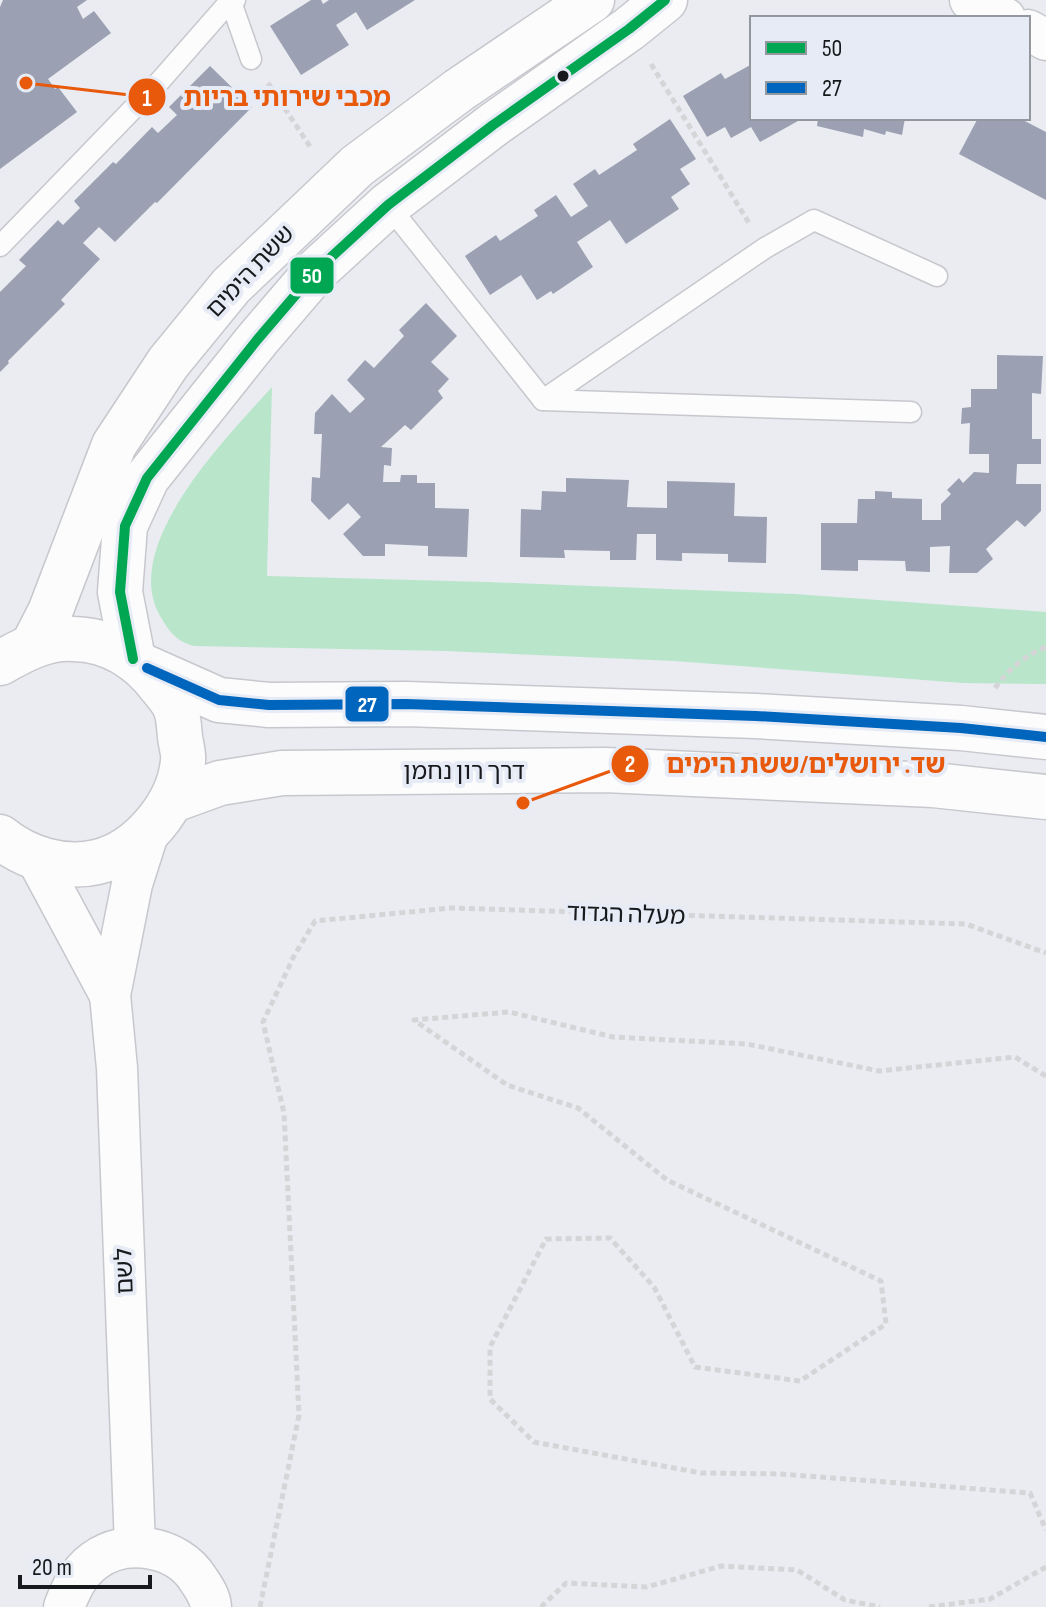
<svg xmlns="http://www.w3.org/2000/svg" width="1046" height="1607" viewBox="0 0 1046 1607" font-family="'Sofia Sans Condensed','Noto Sans Hebrew',sans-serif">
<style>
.green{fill:#b9e6ca}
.building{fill:#9ba1b2}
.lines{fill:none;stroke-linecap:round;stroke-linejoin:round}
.service-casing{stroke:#c7c8cd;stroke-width:23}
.minor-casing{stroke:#c7c8cd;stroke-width:43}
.tertiary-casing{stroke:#c7c8cd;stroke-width:47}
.secondary-casing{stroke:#c7c8cd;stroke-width:47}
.path{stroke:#d5d5d7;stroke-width:5;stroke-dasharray:6 4;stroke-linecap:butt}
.service{stroke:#fcfcfd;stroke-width:20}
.minor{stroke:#fcfcfd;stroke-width:40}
.tertiary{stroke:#fcfcfd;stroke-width:44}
.secondary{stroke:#fcfcfd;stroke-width:44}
.bus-1-casing{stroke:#e6ebf5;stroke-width:16}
.bus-2-casing{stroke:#e6ebf5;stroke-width:16}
.bus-1{stroke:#00a651;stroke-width:10}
.bus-2{stroke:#0065bd;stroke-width:10}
.bus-dot{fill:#17191c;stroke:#e6ebf5;stroke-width:3}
.labels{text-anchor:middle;stroke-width:8;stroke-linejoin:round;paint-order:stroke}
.street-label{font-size:24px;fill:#17191c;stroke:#e6ebf5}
.leader{fill:none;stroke:#e8590c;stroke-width:3}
.callout-dot{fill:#e8590c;stroke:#e6ebf5;stroke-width:3}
.mark-label{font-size:24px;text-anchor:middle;font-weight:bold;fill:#fff}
.callout-label{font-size:26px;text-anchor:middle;font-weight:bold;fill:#e8590c;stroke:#e6ebf5;stroke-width:8;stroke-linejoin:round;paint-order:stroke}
.line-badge{stroke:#e6ebf5;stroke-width:3}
.badge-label{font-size:22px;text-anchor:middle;font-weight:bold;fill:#fff}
</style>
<rect width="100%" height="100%" fill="#eaecf2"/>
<path class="green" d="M272 387 267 576 487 582 794 594 1046 612V684L963 683 674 661 445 651 194 646C175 641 168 630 159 614 121 543 229 435 272 387Z"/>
<g class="building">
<polygon points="3,0 87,0 77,7 83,19 94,11 111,33 48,79 55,89 58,87 77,112 0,169 0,7"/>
<polygon points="311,0 321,0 323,4 329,0 415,0 367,30 356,12 336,25 349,45 301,75 270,26"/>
<polygon points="752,64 752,118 798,118 798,121 760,142 751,127 731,138 725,127 707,137 683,96 721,73 725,79"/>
<polygon points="210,66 252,107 157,203 155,202 115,242 99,227 83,243 100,259 61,300 65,304 8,361 9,363 0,372 0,292 26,266 19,260 58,220 63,225 80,208 74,201 113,162 116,164 152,127 158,133 177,115 169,107"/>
<polygon points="818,118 905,118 902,135 886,131 885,135 864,129 863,137 817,126"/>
<polygon points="978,118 1019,118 1046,132 1046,200 959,154"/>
<polygon points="670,119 696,159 680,169 690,184 671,197 679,209 626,244 610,220 577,242 593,267 553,294 551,291 537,300 521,275 490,295 465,256 496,235 500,241 538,216 534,210 556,195 571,217 588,206 573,184 595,169 599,175 637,150 633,144"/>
<polygon points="426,303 457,336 431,362 449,379 438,391 443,398 411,430 405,425 381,447 392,448 391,466 384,465 383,482 400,482 401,475 417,475 417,483 435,483 435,508 469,509 467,557 428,556 428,546 385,544 385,556 363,556 343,534 361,517 348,503 329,520 311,501 312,477 320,478 322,434 314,434 315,413 332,394 350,413 365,399 347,380 365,360 374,368 404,336 399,330"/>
<polygon points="997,355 1043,356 1041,394 1032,393 1032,439 1041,439 1041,464 1017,464 1016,484 1041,484 1041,511 1025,527 1017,520 986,549 993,559 977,573 949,573 950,546 930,547 930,572 906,571 905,561 858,560 858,571 821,570 821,523 857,523 858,499 875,499 875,491 892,492 892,498 922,499 922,520 941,520 941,504 951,494 947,490 959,478 963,483 974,472 989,473 989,454 969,454 970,423 961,424 962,408 971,407 971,389 997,389"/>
<polygon points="566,478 629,480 627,507 667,508 667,481 735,483 734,516 767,517 766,563 728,562 728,554 682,553 682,561 656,560 656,534 637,534 636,560 610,560 610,551 564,550 565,558 520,557 521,509 541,510 542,491 566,492"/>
</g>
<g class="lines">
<defs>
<g id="service">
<polyline points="235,0 231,2 251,59"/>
<polyline points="388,205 543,400 911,412"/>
<polyline points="0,246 160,81 231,0"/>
<polyline points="543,400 765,248 814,220 937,276"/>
</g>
<g id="minor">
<polyline points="970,0 1005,18"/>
<polyline points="1028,30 1046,40"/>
<polyline points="37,859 110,995"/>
<polyline points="135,1547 117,1068 110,995 132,884 148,834"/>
<path d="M64 1607C71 1589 78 1573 94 1561 126 1537 177 1546 198 1579 204 1588 210 1596 211 1607"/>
</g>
<g id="tertiary">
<polyline points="33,645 50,612 114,445 168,363 231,286 357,166 459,90 592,0"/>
<polyline points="133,659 120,592 125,526 147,478 257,340 316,271 388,205 493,125 629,29 665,0"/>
</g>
<g id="secondary">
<path d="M0 663C23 650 47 637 74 639 111 640 140 659 161 687 166 693 172 700 175 707 179 716 179 728 180 737 181 745 184 754 183 761 179 805 140 852 97 862 63 870 26 858 0 837"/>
<polyline points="147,668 219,700 269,705 406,704 756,716 961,728 1046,737"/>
<polyline points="173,800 220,783 282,773 605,770 933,785 1046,797"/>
</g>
</defs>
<use href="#service" class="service-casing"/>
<use href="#minor" class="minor-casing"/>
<use href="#tertiary" class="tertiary-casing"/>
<use href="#secondary" class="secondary-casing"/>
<g class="path">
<polyline points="651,64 749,223"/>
<polyline points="268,83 311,148"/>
<path d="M995 688C1009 669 1024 656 1046 647"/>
<polyline points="1046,1076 1015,1057 879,1071 747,1044 613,1037 509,1012 414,1020 507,1085 578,1108 667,1180 881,1281 886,1324 800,1381 695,1367 654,1287 610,1238 546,1239 490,1347 490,1399 534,1442 701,1473 781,1474 1030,1493 1046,1530"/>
<polyline points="260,1607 299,1415 284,1113 263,1022 294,956 315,921 451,908 966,924 1046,953"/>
<polyline points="541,1607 566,1583 647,1587 721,1566 797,1570 845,1600 880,1607"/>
<polyline points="929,1607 990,1599 1046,1567"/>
</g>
<use href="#service" class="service"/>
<use href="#minor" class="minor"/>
<use href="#tertiary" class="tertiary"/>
<use href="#secondary" class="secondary"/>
<defs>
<polyline id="bus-1" points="133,659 120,592 125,526 147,478 257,340 316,271 388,205 493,125 629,29 665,0"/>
<polyline id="bus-2" points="147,668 219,700 269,705 406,704 756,716 961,728 1046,737"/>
</defs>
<use href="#bus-1" class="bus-1-casing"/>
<use href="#bus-2" class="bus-2-casing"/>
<use href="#bus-1" class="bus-1"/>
<use href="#bus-2" class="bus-2"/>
</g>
<circle class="bus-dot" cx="563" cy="76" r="7"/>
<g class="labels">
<g class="street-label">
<text transform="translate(250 271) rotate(-47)" y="8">ששת הימים</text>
<text x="464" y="779">דרך רון נחמן</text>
<text transform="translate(626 914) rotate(2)" y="8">מעלה הגדוד</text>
<text transform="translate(124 1271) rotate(-92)" y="8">לשם</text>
</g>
</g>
<path class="leader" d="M26 83L147 97M523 803L630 764"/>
<g class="callout-dot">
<circle cx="26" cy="83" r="8"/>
<circle cx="523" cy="803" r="8"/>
<circle cx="147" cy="97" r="20"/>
<circle cx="630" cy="764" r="20"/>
</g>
<g class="mark-label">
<text x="147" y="106">1</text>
<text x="630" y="772">2</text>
</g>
<g class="callout-label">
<text x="287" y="106">מכבי שירותי בריות</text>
<text x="806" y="773">שד. ירושלים/ששת הימים</text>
</g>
<g class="line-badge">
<rect x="289" y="256" width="46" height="39" rx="8" fill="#00a651"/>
<rect x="344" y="685" width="46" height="38" rx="8" fill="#0065bd"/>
</g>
<g class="badge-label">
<text x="312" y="283">50</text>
<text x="367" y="712">27</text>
</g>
<rect x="750" y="16" width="280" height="104" fill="#e6ebf5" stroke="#93979e" stroke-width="2"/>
<rect x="766" y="42" width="40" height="12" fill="#00a651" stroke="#93979e" stroke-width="2"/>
<text x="822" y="56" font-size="24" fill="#17191c">50</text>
<rect x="766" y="82" width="40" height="12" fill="#0065bd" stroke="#93979e" stroke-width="2"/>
<text x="822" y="96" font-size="24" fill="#17191c">27</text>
<path d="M20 1575v12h130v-12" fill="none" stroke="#17191c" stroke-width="4"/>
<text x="32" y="1575" font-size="24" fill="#17191c" stroke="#e6ebf5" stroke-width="6" paint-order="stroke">20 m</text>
</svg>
